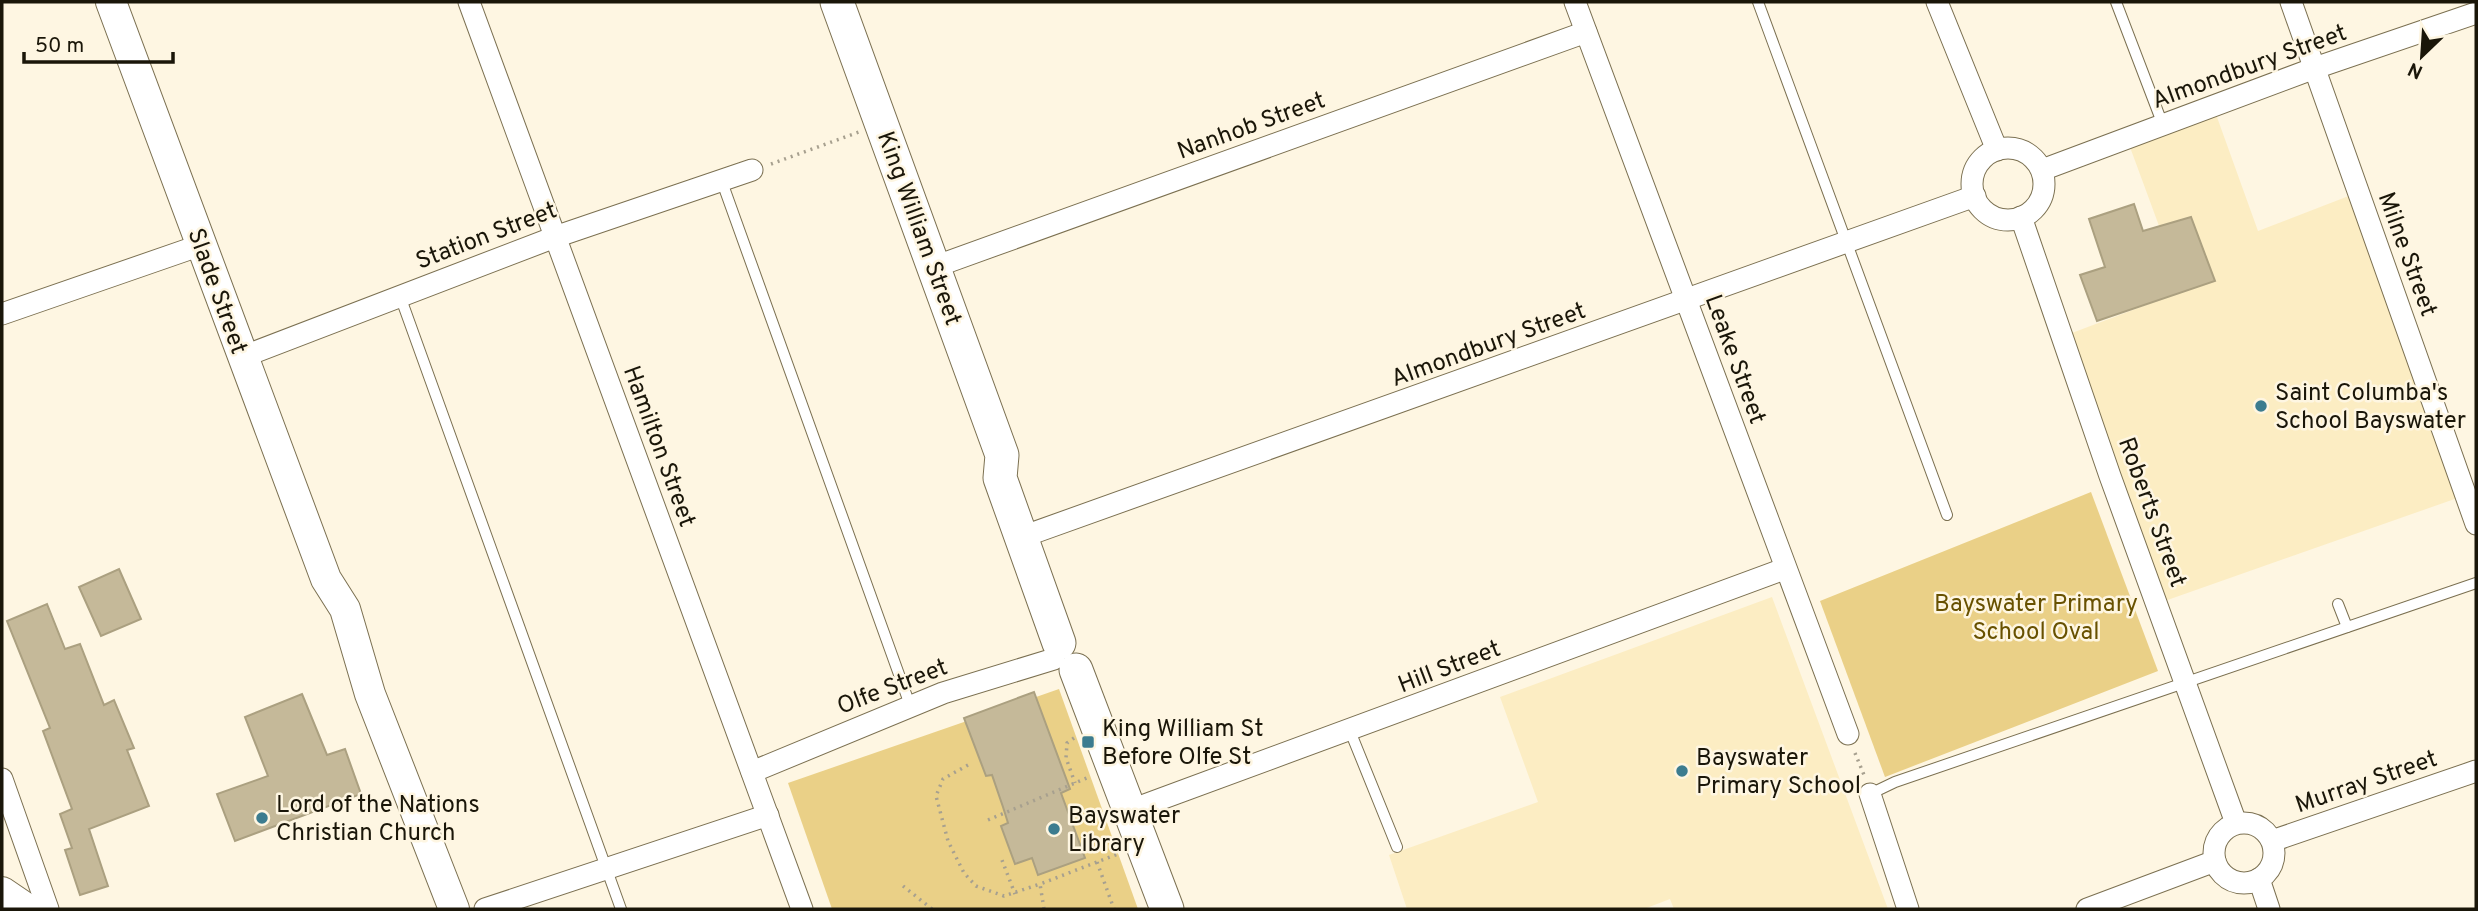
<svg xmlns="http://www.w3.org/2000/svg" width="2478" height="911" viewBox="0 0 2478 911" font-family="Overpass,sans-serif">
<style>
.built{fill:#fcedc3}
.green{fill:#ead087}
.building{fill:#c5b999;stroke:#aba080;stroke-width:2}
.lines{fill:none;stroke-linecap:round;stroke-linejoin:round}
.lane-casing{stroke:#7b7051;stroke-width:12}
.street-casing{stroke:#7b7051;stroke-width:23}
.secondary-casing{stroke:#7b7051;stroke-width:32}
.primary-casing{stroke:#7b7051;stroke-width:35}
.path{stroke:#a7a08f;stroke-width:3.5;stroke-dasharray:2 5;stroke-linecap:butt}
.lane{stroke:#fff;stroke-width:10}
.street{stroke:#fff;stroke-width:21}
.secondary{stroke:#fff;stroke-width:30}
.primary{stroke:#fff;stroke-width:33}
.poi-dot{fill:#3c7c8f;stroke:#fef6e2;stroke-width:2.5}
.labels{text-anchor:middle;stroke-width:5;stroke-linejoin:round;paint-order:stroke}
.street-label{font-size:24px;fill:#1a1609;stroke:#fef6e2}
.poi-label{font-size:24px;fill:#1a1609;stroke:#fef6e2;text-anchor:start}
.park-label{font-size:24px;fill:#685100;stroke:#fef6e2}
</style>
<rect width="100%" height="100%" fill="#fef6e2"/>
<g class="built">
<polygon points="2213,106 2258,231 2359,192 2466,495 2159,603 2064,336 2183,291 2127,139"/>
<polygon points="1772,597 1888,909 1674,909 1670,899 1644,909 1407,909 1389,855 1538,802 1500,697"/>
</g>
<g class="green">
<polygon points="2091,492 2158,671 1885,777 1820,601"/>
<polygon points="1059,689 1138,909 832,909 788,783"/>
</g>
<g class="building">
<polygon points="2134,204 2143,231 2191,217 2215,281 2097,321 2080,275 2105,267 2089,219"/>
<polygon points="119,569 141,619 101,636 79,587"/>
<polygon points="47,604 65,649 80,644 104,705 114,700 134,748 127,750 149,806 89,829 108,886 80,895 65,850 72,848 60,814 72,809 43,731 50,728 7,621"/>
<polygon points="1034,692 1070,789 1061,793 1085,858 1038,875 1032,858 1015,864 1001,826 1008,823 1003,807 992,775 986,776 964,718"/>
<polygon points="302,694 327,755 345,749 361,794 235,841 217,794 268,776 245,717"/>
</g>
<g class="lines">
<defs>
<g id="lane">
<polyline points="1758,2 1947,515"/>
<polyline points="2116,2 2163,125"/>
<polyline points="722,182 910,705"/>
<polyline points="400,296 621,909"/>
<polyline points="2338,604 2347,627"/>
<polyline points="1350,731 1397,847"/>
<polyline points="1870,794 1895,782 2476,583"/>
</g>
<g id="street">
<polyline points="469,2 802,909"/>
<polyline points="1575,2 1848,734"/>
<polyline points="1937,2 1997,150"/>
<polyline points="2291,2 2476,524"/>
<circle cx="2008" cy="184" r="36"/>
<polyline points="2042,170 2315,68 2476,13"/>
<polyline points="2021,217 2110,476 2236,823"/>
<polyline points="934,267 1586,32"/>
<polyline points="2,314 201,245"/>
<polyline points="242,357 555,237 752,170"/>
<polyline points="1019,538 1975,196"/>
<polyline points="752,772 943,693 1054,659"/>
<polyline points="2,779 48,909"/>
<polyline points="1870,794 1908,909"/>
<polyline points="1131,810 1784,569"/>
<circle cx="2244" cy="853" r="30"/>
<polyline points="2272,841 2476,771"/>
<polyline points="2259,879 2269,909"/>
<polyline points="485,909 768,815"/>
<polyline points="2087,909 2215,861"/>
</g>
<g id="secondary">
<polyline points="111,2 326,579 345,609 370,694 454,909"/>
<polyline points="2,892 27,909"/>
</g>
<g id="primary">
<polyline points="837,2 1002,455 1000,478 1059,643"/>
<polyline points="1076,670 1167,909"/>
</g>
</defs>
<use href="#lane" class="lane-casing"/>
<use href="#street" class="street-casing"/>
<use href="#secondary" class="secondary-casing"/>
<use href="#primary" class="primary-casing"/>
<g class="path">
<polyline points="771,164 859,132"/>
<polyline points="1074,738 1067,743 1066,758 1075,783"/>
<polyline points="1855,753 1864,775"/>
<polyline points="968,765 943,779 936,796 948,841 964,873 976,886 1004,896 1040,884"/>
<polyline points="988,820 1089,777"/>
<polyline points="1002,860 1015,894"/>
<polyline points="1097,862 1114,909"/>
<polyline points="903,886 932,909"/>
<polyline points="1044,909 1040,884 1118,854"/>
</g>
<use href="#lane" class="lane"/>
<use href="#street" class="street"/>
<use href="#secondary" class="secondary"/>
<use href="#primary" class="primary"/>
</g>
<g class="poi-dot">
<circle cx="2261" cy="406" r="7"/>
<rect x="1081" y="735" width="14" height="14" rx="3.5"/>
<circle cx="1682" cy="771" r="7"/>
<circle cx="262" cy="818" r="7"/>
<circle cx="1054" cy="829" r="7"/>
</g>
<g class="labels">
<g class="street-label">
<text transform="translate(2249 66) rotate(-20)" y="8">Almondbury Street</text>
<text transform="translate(1251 125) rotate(-20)" y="8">Nanhob Street</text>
<text transform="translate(920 228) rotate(70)" y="8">King William Street</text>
<text transform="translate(486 235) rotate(-21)" y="8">Station Street</text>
<text transform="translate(2408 254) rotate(70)" y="8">Milne Street</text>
<text transform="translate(218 291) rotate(70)" y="8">Slade Street</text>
<text transform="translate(1488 344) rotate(-20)" y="8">Almondbury Street</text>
<text transform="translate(1736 359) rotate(70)" y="8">Leake Street</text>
<text transform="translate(660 446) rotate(70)" y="8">Hamilton Street</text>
<text transform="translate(2153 512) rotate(70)" y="8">Roberts Street</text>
<text transform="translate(1449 666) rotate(-21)" y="8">Hill Street</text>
<text transform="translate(892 686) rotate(-21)" y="8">Olfe Street</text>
<text transform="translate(2366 781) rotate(-19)" y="8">Murray Street</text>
</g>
<g class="poi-label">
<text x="2275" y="400">Saint Columba's<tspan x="2275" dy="28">School Bayswater</tspan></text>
<text x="1102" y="736">King William St<tspan x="1102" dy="28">Before Olfe St</tspan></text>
<text x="1696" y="765">Bayswater<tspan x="1696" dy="28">Primary School</tspan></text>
<text x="276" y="812">Lord of the Nations<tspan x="276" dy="28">Christian Church</tspan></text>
<text x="1068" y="823">Bayswater<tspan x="1068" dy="28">Library</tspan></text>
</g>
<g class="park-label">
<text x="2036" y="611">Bayswater Primary<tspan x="2036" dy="28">School Oval</tspan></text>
</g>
</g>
<rect width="2478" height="911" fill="none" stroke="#1a1609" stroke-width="7"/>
<g transform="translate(2422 56) rotate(205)" stroke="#fef6e2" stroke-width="5" paint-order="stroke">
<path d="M0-5L12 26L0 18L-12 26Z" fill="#1a1609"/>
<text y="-10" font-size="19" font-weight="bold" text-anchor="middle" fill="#1a1609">N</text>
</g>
<path d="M24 52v10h149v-10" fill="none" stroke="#1a1609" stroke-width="3.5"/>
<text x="35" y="52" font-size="21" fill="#1a1609" stroke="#fef6e2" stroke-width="5" paint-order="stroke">50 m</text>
</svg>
